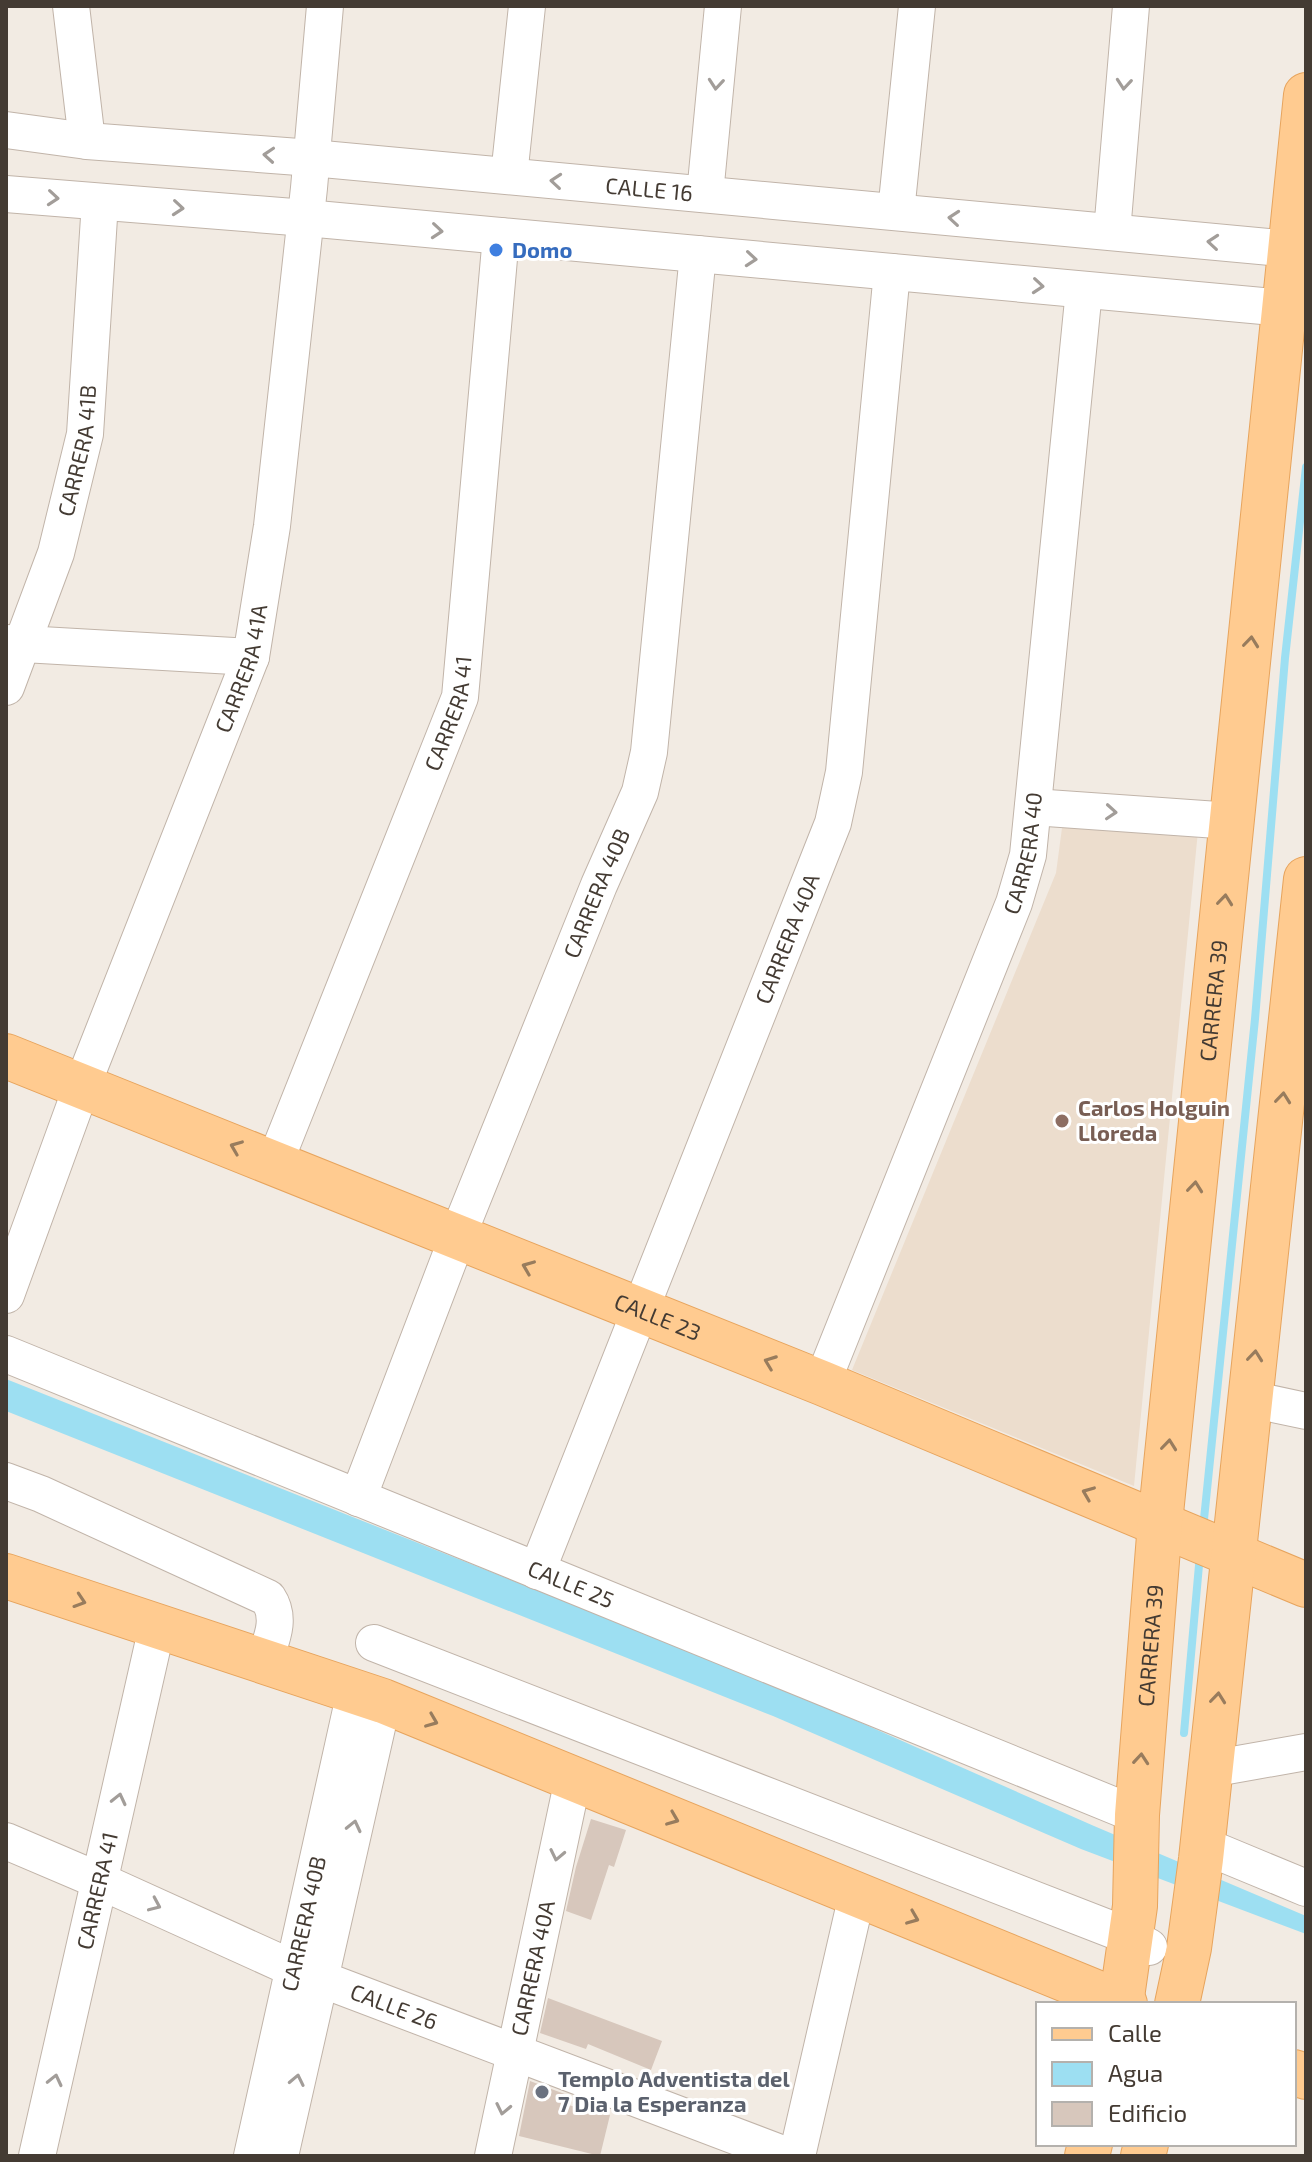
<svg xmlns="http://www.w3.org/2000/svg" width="1312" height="2162" viewBox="0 0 1312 2162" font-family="'Exo 2',sans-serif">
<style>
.education{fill:#ecddcd}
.water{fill:#9ddff2}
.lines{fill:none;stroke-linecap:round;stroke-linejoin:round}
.stream{stroke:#9ddff2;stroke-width:8}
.building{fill:#d7c7bc}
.minor-casing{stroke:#c1b4a9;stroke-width:38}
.major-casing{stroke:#e7a45d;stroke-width:46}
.minor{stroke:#fff;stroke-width:36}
.major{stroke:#ffcb90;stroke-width:44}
.oneway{stroke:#a29d99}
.oneway2{stroke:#987c5d}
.shop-dot{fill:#3f7fe0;stroke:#fff;stroke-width:3}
.education-dot{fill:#8d6e63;stroke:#fff;stroke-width:3}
.worship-dot{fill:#6b7280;stroke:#fff;stroke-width:3}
.labels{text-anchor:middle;stroke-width:6;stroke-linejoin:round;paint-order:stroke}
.street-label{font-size:22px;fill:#443b33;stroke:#fff}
.shop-label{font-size:22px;font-weight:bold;fill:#366cbe;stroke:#fff;text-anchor:start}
.education-label{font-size:22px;font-weight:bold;fill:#785e54;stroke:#fff;text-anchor:start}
.worship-label{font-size:22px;font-weight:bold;fill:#5b616d;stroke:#fff;text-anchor:start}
</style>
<rect width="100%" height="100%" fill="#f2ebe3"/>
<polygon class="education" points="1064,813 1198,831 1134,1486 852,1370 1056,873"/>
<polygon class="water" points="6,1379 785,1689 1094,1826 1306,1916 1306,1934 1081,1849 773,1716 6,1411"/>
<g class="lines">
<g class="stream">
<polyline points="1203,1529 1255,1019 1285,658 1306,467"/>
<polyline points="1184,1733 1200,1554"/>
</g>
</g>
<g class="building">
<polygon points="591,1819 626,1830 614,1867 609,1865 591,1920 566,1911 576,1867"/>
<polygon points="548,1998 662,2041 651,2070 588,2044 586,2049 540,2033"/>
<polygon points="530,2081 570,2096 568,2105 610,2115 600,2156 519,2136"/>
</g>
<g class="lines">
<defs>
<g id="minor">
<polyline points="71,6 87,141"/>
<path id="s1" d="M6 130 87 141 312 158 1291 249"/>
<polyline points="509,176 527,6"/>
<polyline points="6,194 306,218 1284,308"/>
<polyline points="705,194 723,6"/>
<polyline points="896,212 917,6"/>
<polyline points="1112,232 1131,6"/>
<polyline points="6,643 251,657"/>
<path id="s2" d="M6 687 56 553 85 434 100 202"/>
<polyline points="1033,807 1232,821"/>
<path id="s3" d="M275 1162 460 697 501 236"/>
<path id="s4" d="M6 1295 82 1086 251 657 272 526 309 188 325 6"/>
<path id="s5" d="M6 1354 1137 1815"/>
<path id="s6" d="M822 1383 1014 903 1028 855 1084 290"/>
<polyline points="1250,1399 1306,1411"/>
<path d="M6 1481 41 1494 268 1598C282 1619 271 1640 264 1662"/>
<path id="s7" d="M358 1498 466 1215 599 885 640 792 649 752 698 254"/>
<path id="s8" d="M537 1571 833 823 844 772 892 272"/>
<polyline points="374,1643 1131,1937 1149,1947"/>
<polyline points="1210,1769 1306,1752"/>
<path id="s9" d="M6 1841 100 1881 292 1968 788 2156"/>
<polyline points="1202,1845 1306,1888"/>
<path id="s10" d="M37 2156 157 1627"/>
<path id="s11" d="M252 2156 355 1692"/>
<polyline points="280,2156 383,1701"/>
<path id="s12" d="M493 2156 573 1779"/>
<polyline points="797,2156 857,1895"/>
</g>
<g id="major">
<path id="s13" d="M6 1056 822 1383 1306 1585"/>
<polyline points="6,1576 383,1701 1125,2004"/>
<path id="s14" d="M1121 2004 1135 1906 1137 1815 1160 1523 1306 95"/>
<polyline points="1177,2004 1189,1948 1201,1859 1306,879"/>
<polyline points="1294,2072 1306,2077"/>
<polyline points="1087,2156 1090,2144"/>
<polyline points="1143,2156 1146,2144"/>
</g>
</defs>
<use href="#minor" class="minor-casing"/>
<use href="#major" class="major-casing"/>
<use href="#minor" class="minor"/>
<use href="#major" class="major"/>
</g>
<defs><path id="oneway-chevron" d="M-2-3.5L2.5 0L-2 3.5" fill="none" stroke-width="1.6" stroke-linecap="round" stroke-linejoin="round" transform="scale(2)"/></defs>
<g class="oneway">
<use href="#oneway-chevron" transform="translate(716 84) rotate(95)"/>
<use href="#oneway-chevron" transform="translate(1124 84) rotate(95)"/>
<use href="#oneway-chevron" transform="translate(269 155) rotate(-176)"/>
<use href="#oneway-chevron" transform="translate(556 181) rotate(-175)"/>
<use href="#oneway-chevron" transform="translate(53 198) rotate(5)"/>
<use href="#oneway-chevron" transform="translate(178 208) rotate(5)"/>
<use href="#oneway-chevron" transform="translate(954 218) rotate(-175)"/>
<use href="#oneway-chevron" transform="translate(437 231) rotate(5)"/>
<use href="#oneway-chevron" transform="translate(1213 242) rotate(-175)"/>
<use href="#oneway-chevron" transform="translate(751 259) rotate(5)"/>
<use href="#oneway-chevron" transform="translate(1038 286) rotate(5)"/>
<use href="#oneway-chevron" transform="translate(1111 812) rotate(4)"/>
<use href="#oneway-chevron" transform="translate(119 1799) rotate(-77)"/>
<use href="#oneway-chevron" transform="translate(354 1826) rotate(-77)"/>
<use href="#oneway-chevron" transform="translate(557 1855) rotate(102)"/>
<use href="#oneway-chevron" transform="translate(155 1905) rotate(24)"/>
<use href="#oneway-chevron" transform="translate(55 2080) rotate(-77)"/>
<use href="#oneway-chevron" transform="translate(297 2080) rotate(-78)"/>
<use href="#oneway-chevron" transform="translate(503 2109) rotate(102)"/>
</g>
<g class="oneway2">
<use href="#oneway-chevron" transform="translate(1251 642) rotate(-84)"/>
<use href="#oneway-chevron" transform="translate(1225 900) rotate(-84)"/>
<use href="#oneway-chevron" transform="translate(1283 1098) rotate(-84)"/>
<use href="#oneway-chevron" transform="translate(236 1147) rotate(-158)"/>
<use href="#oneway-chevron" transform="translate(1195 1187) rotate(-84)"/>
<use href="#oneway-chevron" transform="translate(528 1267) rotate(-158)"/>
<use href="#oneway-chevron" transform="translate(1255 1356) rotate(-84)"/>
<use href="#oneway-chevron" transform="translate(770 1362) rotate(-159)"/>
<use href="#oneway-chevron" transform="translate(1169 1445) rotate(-84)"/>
<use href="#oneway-chevron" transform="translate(1088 1493) rotate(-158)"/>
<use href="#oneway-chevron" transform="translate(80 1601) rotate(18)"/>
<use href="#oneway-chevron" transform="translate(1218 1698) rotate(-84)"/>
<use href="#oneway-chevron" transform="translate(432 1721) rotate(22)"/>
<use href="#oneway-chevron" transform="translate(1141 1759) rotate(-85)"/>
<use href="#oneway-chevron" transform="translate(673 1819) rotate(22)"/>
<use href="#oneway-chevron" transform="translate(913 1918) rotate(22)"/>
</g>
<circle class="shop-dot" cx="496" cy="250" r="8"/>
<circle class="education-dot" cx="1062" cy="1121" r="8"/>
<circle class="worship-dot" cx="542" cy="2092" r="8"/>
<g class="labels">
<g class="street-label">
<text dy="8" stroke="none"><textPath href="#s1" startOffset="646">CALLE 16</textPath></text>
<text dy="8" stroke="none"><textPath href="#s2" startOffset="248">CARRERA 41B</textPath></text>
<text dy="8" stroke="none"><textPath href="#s4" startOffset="670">CARRERA 41A</textPath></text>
<text dy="8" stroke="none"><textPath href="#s3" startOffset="482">CARRERA 41</textPath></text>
<text dy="8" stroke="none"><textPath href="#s6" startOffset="568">CARRERA 40</textPath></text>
<text dy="8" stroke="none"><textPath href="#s7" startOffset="650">CARRERA 40B</textPath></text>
<text dy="8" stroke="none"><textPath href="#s8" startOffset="680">CARRERA 40A</textPath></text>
<text dy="8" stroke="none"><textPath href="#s14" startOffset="1008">CARRERA 39</textPath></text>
<text dy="8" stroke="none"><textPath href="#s13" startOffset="702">CALLE 23</textPath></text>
<text dy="8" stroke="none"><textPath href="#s5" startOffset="610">CALLE 25</textPath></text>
<text dy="8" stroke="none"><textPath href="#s14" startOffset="360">CARRERA 39</textPath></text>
<text dy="8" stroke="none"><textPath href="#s10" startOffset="272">CARRERA 41</textPath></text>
<text dy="8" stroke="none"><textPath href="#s11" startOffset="238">CARRERA 40B</textPath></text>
<text dy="8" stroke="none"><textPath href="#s12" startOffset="192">CARRERA 40A</textPath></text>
<text dy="8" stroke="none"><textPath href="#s9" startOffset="422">CALLE 26</textPath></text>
</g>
<g class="shop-label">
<text x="512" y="258">Domo</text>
</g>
<g class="education-label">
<text x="1078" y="1116">Carlos Holguin<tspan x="1078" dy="25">Lloreda</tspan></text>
</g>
<g class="worship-label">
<text x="558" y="2087">Templo Adventista del<tspan x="558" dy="25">7 Dia la Esperanza</tspan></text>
</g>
</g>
<rect width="1312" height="2162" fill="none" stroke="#443b33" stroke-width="16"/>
<rect x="1036" y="2002" width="260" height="144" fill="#ffffff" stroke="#b4b1ad" stroke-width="2"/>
<rect x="1052" y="2028" width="40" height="12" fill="#ffcb90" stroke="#b4b1ad" stroke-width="2"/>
<text x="1108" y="2042" font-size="24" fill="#443b33">Calle</text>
<rect x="1052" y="2062" width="40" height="24" fill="#9ddff2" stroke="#b4b1ad" stroke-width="2"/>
<text x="1108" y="2082" font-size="24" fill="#443b33">Agua</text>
<rect x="1052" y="2102" width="40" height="24" fill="#d7c7bc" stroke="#b4b1ad" stroke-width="2"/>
<text x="1108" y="2122" font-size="24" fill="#443b33">Edificio</text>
</svg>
